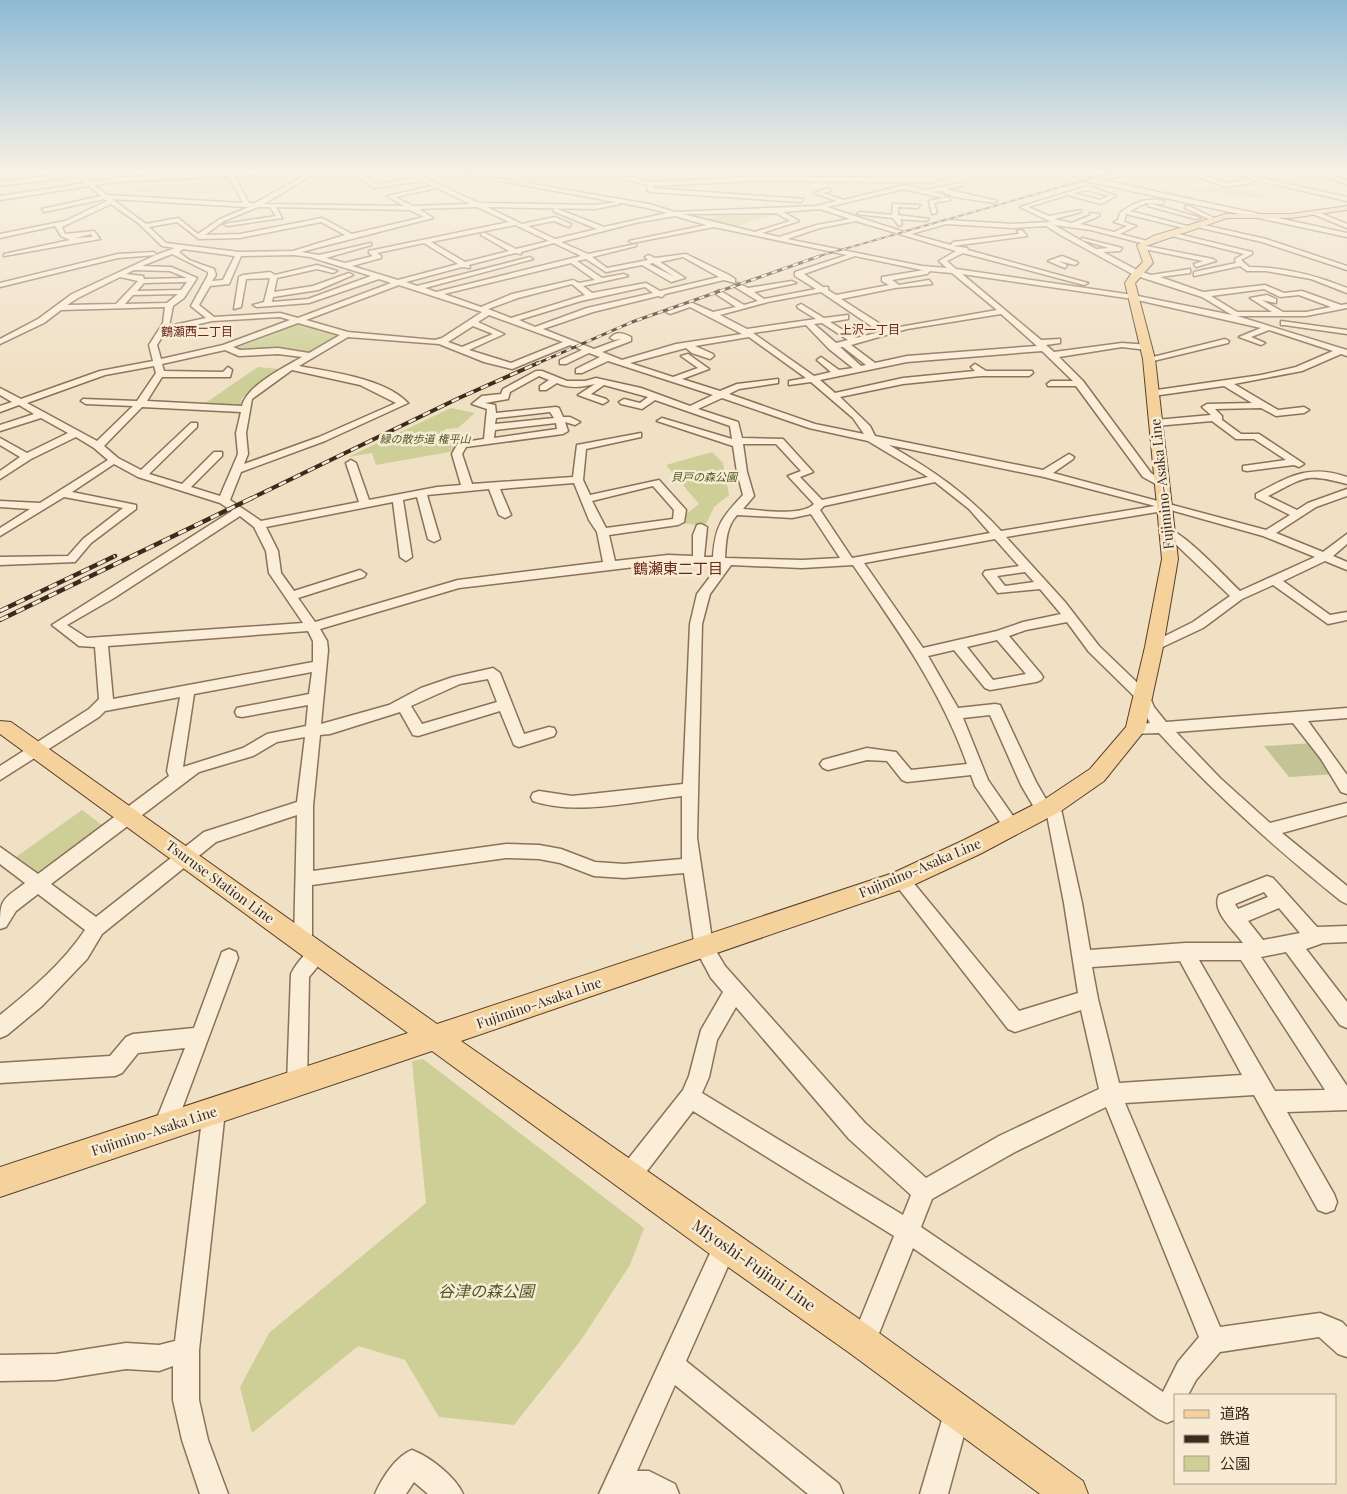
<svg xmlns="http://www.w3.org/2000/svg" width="1347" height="1494" viewBox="0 0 1347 1494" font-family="'Playfair Display','Noto Sans JP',serif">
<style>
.green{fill:#cdcf97}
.cemetery{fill:#c2c497}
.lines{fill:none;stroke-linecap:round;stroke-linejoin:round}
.minor-casing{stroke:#8c7159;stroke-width:3}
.major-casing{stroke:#5a3f2e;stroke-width:2}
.minor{fill:#faeed8;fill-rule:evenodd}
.major{fill:#f5d29b;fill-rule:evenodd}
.rail-far3-casing{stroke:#3c2a1e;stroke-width:2}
.rail-far2-casing{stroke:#3c2a1e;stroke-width:3}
.rail-far1-casing{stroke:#3c2a1e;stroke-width:4}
.rail-casing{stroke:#3c2a1e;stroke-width:4.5}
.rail-far3{stroke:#f7ebd4;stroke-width:1;stroke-dasharray:4.5;stroke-linecap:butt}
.rail-far2{stroke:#f7ebd4;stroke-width:2;stroke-dasharray:5.5;stroke-linecap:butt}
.rail-far1{stroke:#f7ebd4;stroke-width:2.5;stroke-dasharray:8;stroke-linecap:butt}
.rail{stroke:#f7ebd4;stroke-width:3;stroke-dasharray:9;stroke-linecap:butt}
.labels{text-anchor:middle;stroke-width:5;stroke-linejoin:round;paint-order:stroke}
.far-park-label{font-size:11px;font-style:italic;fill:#4f5924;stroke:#f7ebd4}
.far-neighbourhood-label{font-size:12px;fill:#6a261b;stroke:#f7ebd4}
.street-label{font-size:14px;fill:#3c2a1e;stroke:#f7ebd4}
.neighbourhood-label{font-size:15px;fill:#6a261b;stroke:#f7ebd4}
.near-street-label{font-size:16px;fill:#3c2a1e;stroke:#f7ebd4}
.near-park-label{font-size:16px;font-style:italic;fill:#4f5924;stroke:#f7ebd4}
</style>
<rect width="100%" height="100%" fill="#f0e0c4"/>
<g class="green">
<polygon points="232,179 235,190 203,193 136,192 140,185 210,184 210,182"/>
<path d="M1229 186 1263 195V197C1250 199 1240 195 1227 194 1214 193 1203 193 1190 190Z"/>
<polygon points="701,213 776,213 777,214 734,227 703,221 713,217"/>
<polygon points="298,324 338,336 309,353 282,350 240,351 233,349"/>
<polygon points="258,367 280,369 242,398 240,407 201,406"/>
<polygon points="451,408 475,413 458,428 445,429 443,439 455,440 455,451 376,465 372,453 348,457"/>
<polygon points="712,452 723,463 729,495 714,507 705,526 682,523 685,515 699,504 666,465"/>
<polygon points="82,810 102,825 34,875 16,857"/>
<polygon points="423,1059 644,1228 630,1265 581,1340 514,1425 439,1417 405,1360 358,1346 252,1433 240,1387 269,1333 426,1203 412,1061"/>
</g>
<polygon class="cemetery" points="1314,743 1337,774 1289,777 1264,746"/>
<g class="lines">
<defs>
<g id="minor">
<polygon points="0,172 13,172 0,175"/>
<path d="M73 172 81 173 91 182C153 172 217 172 278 172L234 176 249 203H255L310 172H317L264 204 404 206 387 196 432 186 422 181 374 188 355 174 345 172H359L375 184 417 178 405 172H412L479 203 595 205 617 202 620 204 595 209 487 207 522 224 555 217 571 224 569 227 554 221 528 226 555 239 597 229 553 211 555 208 604 227 667 213 648 208 453 172 520 182 542 172H549L526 183 649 204 675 212 816 206 837 201 814 193 829 188 831 191 823 193 844 200 904 185 926 190 960 183 962 186 946 189 997 201 994 203 955 197 943 192V190L933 192 945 195 943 198 904 189 827 207 904 232 946 220 1013 224 1051 222 1020 207 1088 186 1116 196 1101 204 1068 195 1028 207 1049 216 1081 210V212L1054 219 1072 223 1091 215 1090 213 1099 214V216L1080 224 1114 232 1127 226 1114 222 1118 220 1120 213C1134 202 1147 197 1164 201L1162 204 1146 203 1130 211 1191 227 1188 229 1126 214 1124 222 1136 226 1120 234 1147 241 1145 244 1091 230 1054 225 1096 249 1109 248 1082 240V238L1122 248 1120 251 1103 252 1139 271 1151 275 1190 269V273L1160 277 1203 292 1265 285 1284 293 1302 291 1341 305 1347 304V308L1306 316H1237L1347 350V356L1341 354 1302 371 1234 384 1278 410 1304 407 1309 410 1304 413 1276 416 1261 408 1215 409 1222 416V420L1241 434H1259L1304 464 1299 467 1294 465 1247 471 1243 470V466L1286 460 1254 439H1236L1212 421 1156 426 1151 423 1156 420 1211 415 1202 407 1207 404 1252 403 1224 386 1153 396 1148 393 1150 391 1261 375 1296 367 1333 351 1269 330 1251 337 1265 343 1261 345 1239 337 1261 328 1133 299 962 274 1041 340 1060 339V343L1046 345 1054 352 1122 343 1150 345V349L1147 350 1122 347 1059 357 1083 381 1151 473 1167 483 1168 485 1163 488 1143 477 1076 386H1048L1047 384 1051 381H1073L1042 351 907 362 820 380 835 393 903 378 975 371 971 367 975 364 986 371H1032L1033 373 1029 376H981L903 384 840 397 870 426 875 436 1043 470 1069 454 1074 457 1073 459 1053 473 1266 530 1290 515 1256 498V494C1290 476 1309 464 1347 477V484C1305 473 1307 476 1268 496L1297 510 1308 503 1347 489V496L1316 507 1276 533 1323 552 1347 534V544L1333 556 1347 562V570L1325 561 1283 581 1330 615 1347 612V620L1328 624 1273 585 1242 599 1203 628 1154 651 1147 647 1149 644 1193 622 1230 596 1164 533V529C1178 525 1227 579 1240 591L1315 557 1263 536 1167 509 1157 512 1006 537 1065 602 1099 646 1148 693 1154 707 1166 722 1347 708V718L1308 721 1347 775V794L1341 792 1321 759 1293 723 1176 732 1220 778 1270 823 1347 803V815L1282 833 1347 886V904L1341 901C1276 849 1216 795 1159 733L1130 734 1128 730 1130 726 1150 723 1137 699 1089 652 1067 622 1026 630 1009 636 1041 674 1043 677 1041 680 1036 682 990 690 985 688 954 650 928 656 958 708 995 704 1000 705 1036 782 1047 801 1053 799 1059 800 1082 903 1090 950 1185 943H1243C1233 929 1211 911 1219 895L1267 876 1273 878 1317 927 1347 926V942L1323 943 1306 949 1347 1002V1028L1340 1025 1286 952 1261 957 1347 1086V1110L1287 1112 1334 1194 1337 1202 1334 1210 1326 1213 1318 1210 1254 1095 1125 1103 1220 1327 1320 1313 1342 1322 1347 1327V1357L1338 1354 1319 1337 1220 1352 1196 1380 1188 1395H1176V1419L1167 1423 1158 1419 913 1248 872 1351 863 1354 854 1351 851 1342 894 1236 693 1111 637 1184 629 1187 621 1184 618 1176 621 1168 683 1090 689 1076 701 1030 723 992 711 978 695 948 684 873 624 878 594 876 560 863 539 859 506 858 312 885V941L309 947 303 949 297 947 294 941 297 815 216 842 102 934 87 959 42 1006 7 1035 0 1038V1015C31 990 63 963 85 930L38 894 16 911 6 927 0 929C0 899 1 901 25 883L0 864V847L38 874 169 776 167 771 180 697 105 711 99 717 0 780V766L89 709 99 699 95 647 79 646 52 625 232 511 220 503 138 477 114 464 72 492 136 505V509L91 543 75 562 0 565V557L68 556 83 539 123 508 64 497 0 536V528L30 509 0 507V501L40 503 108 460 94 448 76 437 31 459 0 479V471L20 457 0 445V438L27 453 68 433 41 418 0 431V425L34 414 19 405 0 412V406L12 402 0 395V388L21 399 100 371 153 361 149 345 163 323 165 307 61 310 44 323 0 344V339L38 319 72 294 156 255 118 258 0 287V283L118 254 154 252 156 255 175 248 162 246 138 223 111 204 62 227 65 234 94 231 100 239 4 256V254L70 240 61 236 55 226 0 238V234L65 221 107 201 104 199 44 212 42 209 101 196 89 186 0 200V196L85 183 77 176 0 186V182ZM229 176 243 203 107 195 94 185 115 182ZM437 188 470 204 413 206 395 197ZM1088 190 1108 196 1100 200 1073 193ZM112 199 247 207H249L220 219 198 234 178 218 146 224ZM258 207H270L276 216 224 224 227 226 282 218 276 207 410 210 424 217 352 234 322 218 240 234 205 235 224 221ZM477 207 509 222 369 251V253L373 256 345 263 326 258 371 245V243L319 255 301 252 433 218 419 209ZM820 209 850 219 817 225 779 237 762 233 799 221 783 212ZM776 213 790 221 755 232 683 214ZM675 216 706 225 629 241 632 243 714 227 847 255 795 272V276L816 289 764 299 754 292 796 283 792 281 748 288 738 283 734 285 735 287 758 301 744 305 719 290 715 292 716 294 736 307 713 312 690 302 666 312 670 314 690 307 742 334 676 344 622 360 602 352 631 341V337C623 333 617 331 610 338L614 340 621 339 594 349 543 329 593 312 658 296 662 297 665 294 724 280 735 283V279L729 275 686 254 655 258 648 255 645 257 648 260 607 268 592 257 636 246V244L588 254 561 242 635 223ZM856 221 956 251 939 261 947 268 922 266 787 239 820 228ZM177 222 199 239 240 238 321 222 345 235 293 251 239 252 166 243 149 227ZM946 224 1013 228 1046 226 1064 237 1134 275 1202 297 1232 315 1133 295 956 269 947 261 963 253 1084 285 1088 283 968 250 967 248 953 246 1027 236 1022 230 1017 231 1019 234 953 242 951 245 911 234ZM515 225 549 241 516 249 485 233H481V235L509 251 465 262 431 242ZM91 234 93 237 75 238ZM424 243 458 264 398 280 352 266 381 258V256L377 253ZM554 243 581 256 436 292 425 288 533 259 530 257 417 286 406 282 462 267 470 268 469 265 515 253 521 254V252ZM183 249 235 256 223 280 212 281 216 275 214 269 189 260 179 252ZM172 254 208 272V275L191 306 206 318 169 326 173 306 184 298 197 278 171 267 142 266ZM294 255 310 257 371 276 308 299 272 302 273 297 318 290 353 275 349 273 313 286 274 292 277 278 317 269 333 273 337 271 317 265 275 275 270 272 243 275 239 277 234 309 241 307 246 279 270 278 264 302 253 305 257 307 309 303 379 279 391 283 298 318 280 313 214 317 199 305 210 286 229 284 241 256ZM855 256 922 270H924L882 277V281L889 285 836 295 828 290V287H823L804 274ZM683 257 719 277 660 291 646 283 592 293 583 286 628 276 624 274 602 278 577 261 586 259 606 272 642 265 671 282 685 278 660 262ZM571 263 595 280 579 283 573 280 512 294 481 307 444 294ZM653 263 675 277 649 264ZM134 270 170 271 187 278 144 279 143 276 126 274ZM930 271 952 273 997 310 888 329 841 299 895 288 932 284 929 280 899 285 892 280 927 274ZM120 277 138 281 116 304 67 305 78 298ZM187 282 181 290 137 291 144 283ZM572 284 585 295 511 318 488 309 518 298ZM399 285 482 312 442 338 435 340 348 332 306 320ZM645 287 653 293 587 308 535 327 519 320 581 301ZM1264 289 1280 297 1299 295 1331 307 1306 312H1283L1262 300 1276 303V299L1267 295 1250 298 1272 312H1237L1211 296ZM821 292 880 332 856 338 830 322 848 319V315L824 318 801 304 797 306 798 308 816 319 747 329 720 315 768 302ZM178 294 167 303 125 304 133 295ZM1001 314 1037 346 907 356 875 363 851 345 907 329ZM489 315 563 342 511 363 469 350 504 334 478 322ZM280 317 290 320 223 345 161 359 157 345 165 332 212 321ZM298 323 340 335 309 353 278 348 240 350 233 347ZM822 323 848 340 836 343 814 324ZM806 325 829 349 853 368 839 370 821 357 817 360 831 372 814 376 753 333ZM473 326 493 334 462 347 448 342ZM348 337 439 344 484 362 512 369 570 345 582 350 560 360V364H566L589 353 600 357 576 369V373H582L608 361 713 395 690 406 641 388 596 378 585 381H567L542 371H536L503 389 501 394 482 396 472 404 487 409 484 439 458 443 452 454 461 485 437 487 369 500 356 463 351 460 346 463 359 502 261 521 230 500 241 472 325 441 408 403C384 378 331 372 299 366ZM749 337 806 378 789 381V385L811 382 853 418 864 434 815 424 729 394 739 389 778 383V379L737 384 720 391 682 379 709 369 688 354 681 356 698 368 673 377 630 363 686 348 692 353 710 359 714 356 713 354 695 346ZM840 347H843L866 365 861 366ZM225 350 239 356 278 354 302 357C285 367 246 386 242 406L147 401 162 377H230L232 370 228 367 223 372 164 371 162 364ZM154 366 156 373 137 401 83 399 81 401 86 404 133 406 97 441 27 403 105 375ZM292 370 360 385 396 403 319 437 244 464 248 454 246 433 252 399ZM539 376 549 380 540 386V390H546L557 383C569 389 583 387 595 384L578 395 603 404 608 401 606 399 591 394 604 385 648 397 640 403 624 399 619 402 621 404 642 409 655 400 730 426 732 439 662 418 657 421 733 446 737 472 743 495C722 517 715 526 713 557H704L707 527 701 524 697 525 693 535V556L668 555 615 561 609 535 678 525 684 522 686 510 659 480 590 495 583 480 586 449 641 437V433L577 445 573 477 472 484 462 454 466 447 563 434 568 431 565 422 575 425 580 422 570 417H563L559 408 556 407 496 413 495 405 485 403 508 399 510 392ZM722 398 809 428 868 441 928 477 822 500 800 477 813 472 783 439 742 438 738 422 698 409ZM142 407 241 412 236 433 238 454 220 496 191 487 222 456V452H214L182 484 149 474 197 427V423H191L141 470 118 458 104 446ZM550 412 554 418 495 424 496 418ZM556 423 557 429 494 438 495 430ZM743 444H776L801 471 788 476 814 504C801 517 760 510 743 509L754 496 747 472ZM889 445 1044 477 1155 506 1001 531C966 493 934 471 889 445ZM935 482 969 509 990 533 852 558 820 510 824 506ZM574 483 589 520 597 532 603 562 458 580 315 622 298 598 364 577 366 574 360 570 294 591 281 573 278 551 266 527 393 502 400 557 406 561 412 557 403 500 417 497 428 539 434 542 440 539 427 495 489 489 499 515 505 518 511 515 500 489ZM653 486 674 510 673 519 606 528 592 501ZM811 514 840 558 802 560 725 558C726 542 726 527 737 515L792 518ZM240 516 254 527 266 551 269 573 303 623 87 638 67 625 114 598ZM995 539 1019 566 985 571 983 574 998 593 1040 589 1061 614 1023 622 997 631 923 648 864 563ZM668 563 719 565 697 594 690 624 683 784 572 796 539 791 533 793 531 797 533 801C577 816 637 801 682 796V859L624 864 595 862 561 849 539 845 506 844 313 871V806L320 735 330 734 400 712 413 735 418 736 500 711 514 745 519 747 554 736 556 732 554 728 549 727 524 734 500 673 493 668 453 677 421 688 389 705 321 724 328 650 327 641 320 629 459 588ZM731 565 802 568 853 565C897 629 941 690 967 764L911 770 896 752 867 748 823 760 820 764 823 768 828 770 867 760 887 761 902 780 907 782 971 775 975 786 1006 831 1012 833 1018 831 1020 826 988 780 963 718 990 715 1021 785 1038 814 1047 815 1064 903 1078 993 1019 1011 907 875 901 873 895 875 892 880 1008 1029 1015 1032 1081 1010 1099 1089 999 1136 926 1178 865 1123 725 966 713 946 697 838 702 624 710 594ZM1025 572 1034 582 1005 586 997 576ZM308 631 313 641V662L113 699 108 646ZM997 640 1026 674 993 680 967 647ZM312 672 309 694 242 707 237 708 235 712 237 716 242 717 308 705 306 726 267 734 243 748 183 767 194 694ZM488 679 497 702 422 724 411 706 460 684ZM305 737 297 802 204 832 96 917 51 884 199 772 253 756 277 742ZM1264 892 1268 897 1238 909 1235 904ZM1279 908 1300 933 1263 940 1248 921ZM1199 960H1241L1325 1090 1275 1091ZM1180 961 1242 1075 1119 1083 1098 999 1092 967ZM736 1007 849 1139 911 1195 903 1215 702 1093 709 1077 717 1040ZM1106 1107 1199 1337 1178 1362 1163 1392 921 1227 932 1199 1015 1152Z"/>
<polygon points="935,172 941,172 943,178 932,182 751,181 654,186 653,188 803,199 801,202 650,192 647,190 648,185 609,175 612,173 651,182 751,177 932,178 938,176"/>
<polygon points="1066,172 1347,233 1347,237 1081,180"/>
<polygon points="1128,172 1140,172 1100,180 1097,178"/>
<polygon points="1184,172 1192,172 1225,183 1253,179 1224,172 1233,172 1347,197 1347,201 1255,180 1253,183 1225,187"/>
<polygon points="1310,172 1318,172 1338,178 1335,180"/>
<polygon points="948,197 950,200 934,203 937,213 932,214 929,201"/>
<polygon points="893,204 920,205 918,208 898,207 898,215 929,219 926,221 900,219 902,224 899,226 893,218 857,214 860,212 892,215"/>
<polygon points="1148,204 1152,204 1201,218 1196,219 1148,206"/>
<polygon points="1185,206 1189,206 1216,219 1211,220 1185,208"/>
<polygon points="1315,211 1347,224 1347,228 1313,214"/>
<polygon points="1195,223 1266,239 1347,266 1347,270 1262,242 1193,226"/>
<path d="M1170 232 1252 252V254L1241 260 1249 267C1283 267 1315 275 1347 288V293L1311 279 1266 271H1247L1240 266 1194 276V272L1236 263 1235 259 1244 254 1168 235Z"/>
<polygon points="1141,245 1213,259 1216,261 1196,267 1194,264 1203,261 1139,248"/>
<polygon points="1062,256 1077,262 1078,263 1075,265 1058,261 1067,265 1065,268 1048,261"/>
<polygon points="1281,321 1347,330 1347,334 1284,325 1281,325"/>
<polygon points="1225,339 1229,341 1228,343 1149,362 1145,359"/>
<path d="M320 944 327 947 329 953 309 977 307 1084 304 1091 297 1094 290 1091 287 1084 291 974C296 963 308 949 320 944Z"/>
<polygon points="229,949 236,952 238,958 172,1136 164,1139 156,1136 153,1128 185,1048 138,1053 122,1073 115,1076 0,1083 0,1063 110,1056 126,1037 133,1034 194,1028 222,952"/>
<polygon points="214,1100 221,1104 225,1111 199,1350 199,1400 208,1440 228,1494 200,1494 182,1440 173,1400 173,1366 159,1371 126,1369 56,1380 0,1381 0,1355 56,1354 126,1343 159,1345 175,1341 203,1111 207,1104"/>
<polygon points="725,1234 733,1238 737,1246 686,1361 839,1484 843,1494 808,1494 675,1385 637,1471 649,1471 675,1484 679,1494 599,1494 717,1238"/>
<polygon points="957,1400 966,1404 970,1413 948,1494 920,1494 944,1413 948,1404"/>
<path d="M412 1450C430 1457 455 1476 463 1494H428L414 1482 406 1494H375C382 1478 396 1456 412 1450Z"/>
</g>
<g id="major">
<polygon points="1315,172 1325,172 1347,180 1347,185"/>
<polygon points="1347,206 1347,210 1291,218 1227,218 1146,246 1153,263 1135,283 1155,359 1178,559 1163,647 1145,730 1104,781 1061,811 980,854 909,887 461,1041 875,1330 1083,1481 1088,1494 1040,1494 851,1354 714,1257 432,1051 0,1197 0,1167 408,1033 0,734 0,721 11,722 437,1024 893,873 964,840 1045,799 1090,769 1126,727 1145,647 1162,559 1143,359 1125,283 1131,274 1143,262 1137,245 1153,236 1226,214 1291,214"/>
</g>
</defs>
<use href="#minor" class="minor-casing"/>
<use href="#major" class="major-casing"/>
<use href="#minor" class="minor"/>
<use href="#major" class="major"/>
<defs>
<polyline id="rail-far3" points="816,257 1113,172"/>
<polyline id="rail-far2" points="536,364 632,322 820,256"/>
<polyline id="rail-far1" points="250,499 459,398 538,363"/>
<g id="rail">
<polyline points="0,611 115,556"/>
<polyline points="0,620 252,498"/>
</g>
</defs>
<use href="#rail-far3" class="rail-far3-casing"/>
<use href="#rail-far2" class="rail-far2-casing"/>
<use href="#rail-far1" class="rail-far1-casing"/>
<use href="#rail" class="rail-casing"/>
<use href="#rail-far3" class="rail-far3"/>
<use href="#rail-far2" class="rail-far2"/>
<use href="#rail-far1" class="rail-far1"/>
<use href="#rail" class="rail"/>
</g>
<linearGradient id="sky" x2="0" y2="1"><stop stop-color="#8dbad5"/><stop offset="0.45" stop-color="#f8f1e4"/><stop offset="1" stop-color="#f8f1e4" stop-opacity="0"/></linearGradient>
<rect width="1347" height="381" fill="url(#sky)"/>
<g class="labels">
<g class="far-park-label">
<text x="425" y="443">緑の散歩道 権平山</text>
<text x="704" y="481">貝戸の森公園</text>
</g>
<g class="far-neighbourhood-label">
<text x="870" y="334">上沢一丁目</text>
<text x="197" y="336">鶴瀬西二丁目</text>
</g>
<g class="street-label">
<text transform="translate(1162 484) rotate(-96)" y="5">Fujimino-Asaka Line</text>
<text transform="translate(920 868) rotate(-23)" y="5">Fujimino-Asaka Line</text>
<text transform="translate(220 882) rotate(36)" y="5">Tsuruse Station Line</text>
<text transform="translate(539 1003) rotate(-19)" y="5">Fujimino-Asaka Line</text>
<text transform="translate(154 1131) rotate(-18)" y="5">Fujimino-Asaka Line</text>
</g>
<g class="neighbourhood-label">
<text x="678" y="574">鶴瀬東二丁目</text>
</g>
<g class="near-street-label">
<text transform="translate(754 1265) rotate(35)" y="6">Miyoshi-Fujimi Line</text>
</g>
<g class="near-park-label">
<text x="486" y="1297">谷津の森公園</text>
</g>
</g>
<rect x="1174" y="1394" width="162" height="90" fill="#f7ebd4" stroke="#ac9e8b"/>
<rect x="1184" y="1410" width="25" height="8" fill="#f5d29b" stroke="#ac9e8b"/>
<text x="1220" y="1419" font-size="15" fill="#3c2a1e">道路</text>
<rect x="1184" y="1435" width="25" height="8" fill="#3c2a1e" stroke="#ac9e8b"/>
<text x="1220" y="1444" font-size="15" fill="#3c2a1e">鉄道</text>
<rect x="1184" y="1456" width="25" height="15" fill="#cdcf97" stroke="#ac9e8b"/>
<text x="1220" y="1469" font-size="15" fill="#3c2a1e">公園</text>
</svg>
